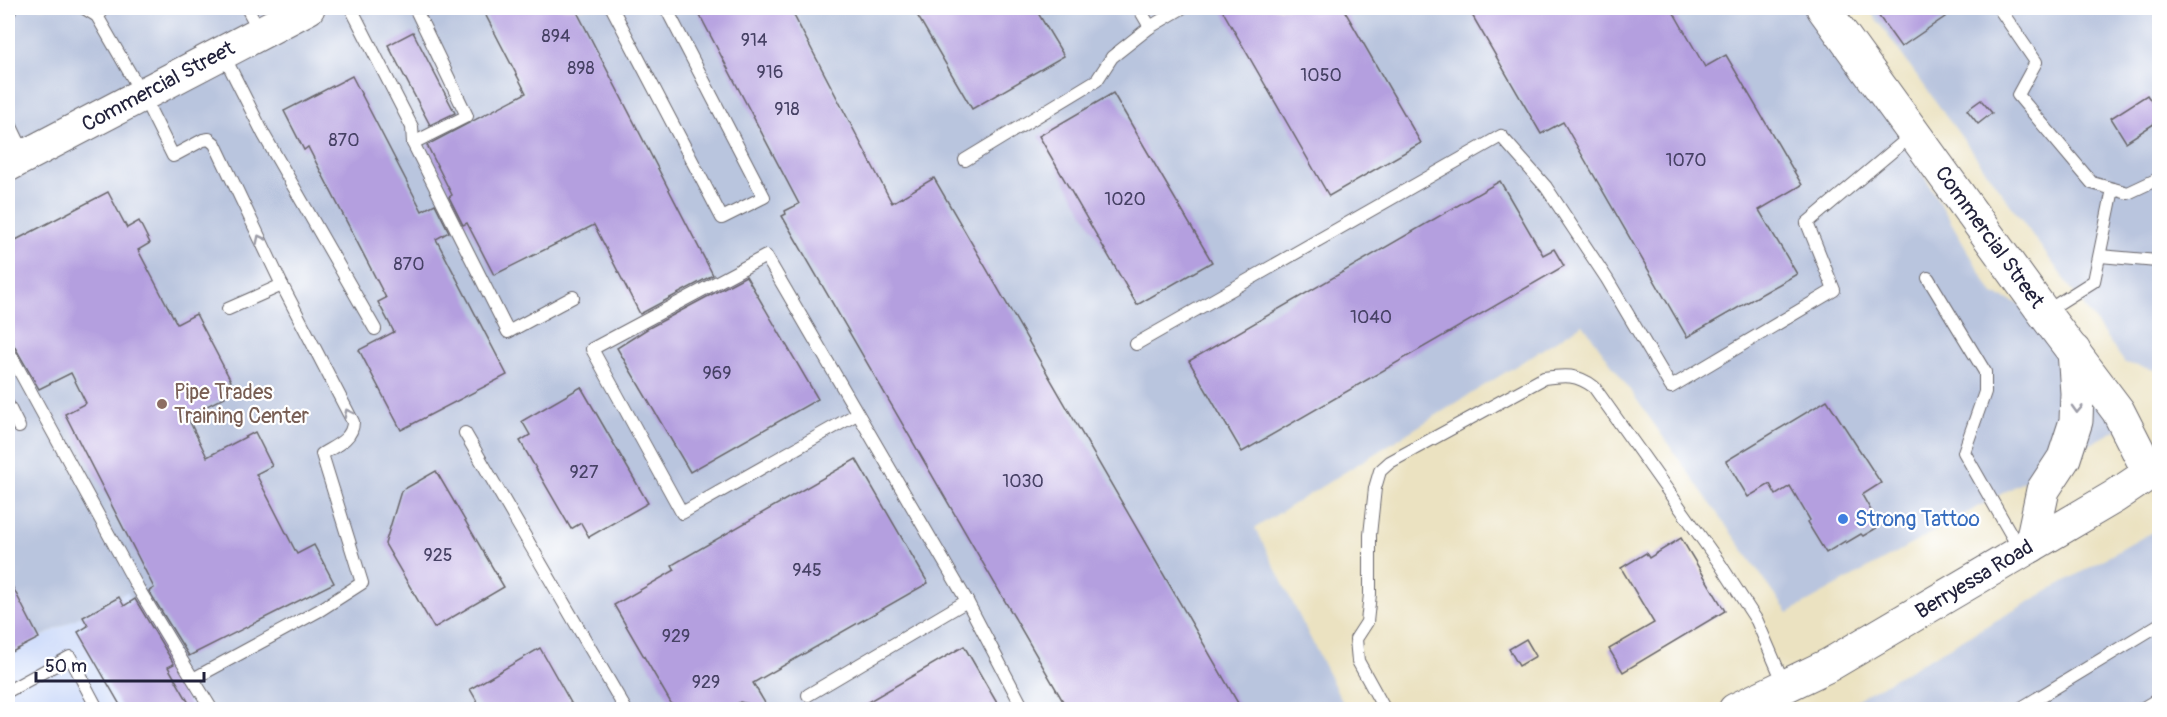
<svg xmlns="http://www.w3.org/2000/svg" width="2167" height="717" viewBox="0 0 2167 717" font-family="Pangolin,sans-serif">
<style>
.built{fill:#cddbfa}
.industrial{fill:#b9c5de}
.building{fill:#b49fdf}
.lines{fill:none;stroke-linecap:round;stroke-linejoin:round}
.lane-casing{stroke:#68656a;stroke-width:14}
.secondary-casing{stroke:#68656a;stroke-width:35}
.primary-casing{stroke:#68656a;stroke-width:35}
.lane{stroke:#fff;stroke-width:12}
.secondary{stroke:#fff;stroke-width:33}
.primary{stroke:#fff;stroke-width:33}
.oneway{stroke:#9c9ca7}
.education-dot{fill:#8d6e63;stroke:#fff;stroke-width:2}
.shop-dot{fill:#3f7fe0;stroke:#fff;stroke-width:2}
.labels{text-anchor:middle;stroke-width:4.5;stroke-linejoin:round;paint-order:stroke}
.number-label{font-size:18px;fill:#464164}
.street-label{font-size:21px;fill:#22223b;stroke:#fff}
.education-label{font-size:21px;fill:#785e54;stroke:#fff;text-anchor:start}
.shop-label{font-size:21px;fill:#366cbe;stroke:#fff;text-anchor:start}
</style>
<rect width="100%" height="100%" fill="#fff"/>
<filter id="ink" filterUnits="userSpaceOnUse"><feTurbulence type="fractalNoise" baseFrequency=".0167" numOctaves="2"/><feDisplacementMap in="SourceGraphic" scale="12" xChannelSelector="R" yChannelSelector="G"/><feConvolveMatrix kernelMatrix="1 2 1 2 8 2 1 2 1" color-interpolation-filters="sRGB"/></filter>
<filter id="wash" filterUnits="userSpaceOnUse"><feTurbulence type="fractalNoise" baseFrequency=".008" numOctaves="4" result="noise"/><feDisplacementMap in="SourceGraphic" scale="24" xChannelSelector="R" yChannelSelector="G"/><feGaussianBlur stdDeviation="1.35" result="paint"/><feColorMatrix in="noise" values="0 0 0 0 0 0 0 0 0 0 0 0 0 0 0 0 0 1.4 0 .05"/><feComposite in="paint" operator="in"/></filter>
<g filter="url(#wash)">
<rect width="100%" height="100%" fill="#ebe2c1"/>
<polygon class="built" points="127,591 197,709 8,710 8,655"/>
<g class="industrial">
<polygon points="8,8 1811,8 1899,133 1993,294 2044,313 2125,425 1788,613 1583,324 1255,528 1346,709 197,709 127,592 8,654"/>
<polygon points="1868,8 2159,8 2159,371 2125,363"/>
<polygon points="2159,528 2159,709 1840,709"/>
</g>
<g id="blocks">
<g class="building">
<polygon points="482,8 575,8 713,275 640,314 594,225 494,275 467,223 463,225 449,197 452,195 427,145 526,93"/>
<polygon points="696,8 790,8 892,203 934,178 1242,710 1068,710 782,216 786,214 785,211 799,204"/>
<polygon points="913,8 1035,8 1064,56 972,109"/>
<polygon points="1221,8 1343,8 1421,143 1329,196"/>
<polygon points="1468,8 1671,8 1705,67 1726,55 1802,185 1759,210 1797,274 1687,337 1563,122 1541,134"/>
<polygon points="1873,8 1958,8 1901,47"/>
<polygon points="413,32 455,113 430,125 388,45"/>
<polygon points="352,76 422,211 435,204 449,232 436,239 507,375 401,430 359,350 394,332 378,302 386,298 308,147 304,150 284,111"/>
<polygon points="1113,93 1212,262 1137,305 1039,136"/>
<polygon points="2147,95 2160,114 2160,120 2126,142 2111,118"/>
<polygon points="1981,100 1992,113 1978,124 1967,110"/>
<polygon points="1500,181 1543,255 1554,249 1564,266 1242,452 1189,361"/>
<polygon points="108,192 127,228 139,221 150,243 138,250 177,324 196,314 231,381 220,387 225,397 187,416 207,457 255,432 272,466 256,474 297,554 314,545 334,583 189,656 149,591 154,588 65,414 86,403 71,373 39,389 8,335 8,244"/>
<polygon points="746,276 818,399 690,472 617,348 647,329"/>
<polygon points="581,387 648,503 589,537 581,523 571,529 520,441 530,435 522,421"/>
<polygon points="1827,400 1881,483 1862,495 1880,526 1863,536 1861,534 1846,543 1845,541 1826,553 1807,522 1810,520 1790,486 1776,495 1770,484 1748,497 1726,461"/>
<polygon points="856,459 928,583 753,683 768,708 740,702 726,710 675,710 614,605 675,570 672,565"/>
<polygon points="436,471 504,587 434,628 385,544 401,491"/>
<polygon points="1681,538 1725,611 1623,672 1609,649 1654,623 1621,568 1646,553 1649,558"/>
<polygon points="8,578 39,638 8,654"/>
<polygon points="119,597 124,606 135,599 174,664 168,667 193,710 123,710 78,632 88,626 83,617"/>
<polygon points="1526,639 1536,656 1519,666 1509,649"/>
<polygon points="964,646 1001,710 854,710"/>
<polygon points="540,648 575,710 482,710 470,689"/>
</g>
</g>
</g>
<g filter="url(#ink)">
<use href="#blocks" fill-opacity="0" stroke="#68656a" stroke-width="1.5"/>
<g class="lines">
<defs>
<g id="lane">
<path d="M84 8 97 16 142 94 173 156 203 140 209 139 215 144 282 285 353 422C353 439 335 446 322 454L362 583 320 610 193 679 212 710"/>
<polyline points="247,8 260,32"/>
<polyline points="351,8 412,127 413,143 508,332 573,297"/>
<polyline points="612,8 722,218 764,197 666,8"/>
<polyline points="1999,8 2036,62 2018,95 2092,183 2128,193 2160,178"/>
<polyline points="8,12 10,11 8,8"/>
<polyline points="97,16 106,8"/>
<polyline points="1150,27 1182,8"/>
<polyline points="223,54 264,135 375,329"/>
<polyline points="8,120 25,155"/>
<polyline points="413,143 467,116 415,8"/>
<polyline points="965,160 1097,80 1112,57 1150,27 1139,8"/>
<polyline points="2100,256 2157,261 2160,265"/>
<polyline points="1928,278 1985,372 1985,392 1964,452 2020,550"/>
<polyline points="228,309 282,285"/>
<polyline points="2045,312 2094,281 2113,189"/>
<polyline points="1136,344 1501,136 1546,187 1607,279 1671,387 1834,290 1807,223 1913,134"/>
<polyline points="8,350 138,588 193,679"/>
<polyline points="8,405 19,427"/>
<polyline points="857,414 682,513 592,349 766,256 967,601 1024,710"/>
<polyline points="465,433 626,710"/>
<polyline points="2149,473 2160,492"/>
<polyline points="8,691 70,657 98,710"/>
<polyline points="808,695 967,601"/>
<path d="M1385 710 1358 661 1356 639 1367 622 1370 594V535L1375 488 1380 471 1390 462 1544 378C1565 375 1577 374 1594 387L1720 564 1757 621 1785 686"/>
<polyline points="2018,710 2160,624"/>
<polyline points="2140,710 2160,698"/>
</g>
<g id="secondary">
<polyline points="1823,8 2044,313 2118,411 2149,472"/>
<polyline points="8,165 308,8"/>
<polyline points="2031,546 2043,490 2064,458 2076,421 2077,393 2074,351"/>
</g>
<polyline id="primary" points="1735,710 1829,665 2114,497 2160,466"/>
</defs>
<use href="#lane" class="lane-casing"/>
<use href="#secondary" class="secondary-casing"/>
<use href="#primary" class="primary-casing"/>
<use href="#lane" class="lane"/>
<use href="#secondary" class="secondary"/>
<use href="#primary" class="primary"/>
</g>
<defs><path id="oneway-chevron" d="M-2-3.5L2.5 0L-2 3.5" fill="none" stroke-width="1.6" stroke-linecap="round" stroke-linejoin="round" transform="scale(1.5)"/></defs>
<g class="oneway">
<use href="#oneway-chevron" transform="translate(260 239) rotate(-116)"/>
<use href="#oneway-chevron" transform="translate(2077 409) rotate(92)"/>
<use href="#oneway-chevron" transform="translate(348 413) rotate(-117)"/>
</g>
</g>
<circle class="education-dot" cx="162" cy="404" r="6"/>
<circle class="shop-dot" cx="1843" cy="519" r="6"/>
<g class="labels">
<g class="number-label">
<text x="556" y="42">894</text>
<text x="754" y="46">914</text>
<text x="581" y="74">898</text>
<text x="770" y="78">916</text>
<text x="1321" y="81">1050</text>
<text x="787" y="115">918</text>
<text x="344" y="146">870</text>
<text x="1686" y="166">1070</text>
<text x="1125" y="205">1020</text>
<text x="409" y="270">870</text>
<text x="1371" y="323">1040</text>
<text x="717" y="379">969</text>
<text x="584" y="478">927</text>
<text x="1023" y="487">1030</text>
<text x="438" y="561">925</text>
<text x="807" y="576">945</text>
<text x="676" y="642">929</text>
<text x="706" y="688">929</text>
</g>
<g class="street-label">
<text transform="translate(158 86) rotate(-28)" y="7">Commercial Street</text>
<text transform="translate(1990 237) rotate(54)" y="7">Commercial Street</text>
<text transform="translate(1974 579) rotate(-31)" y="7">Berryessa Road</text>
</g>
<g class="education-label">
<text x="174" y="399">Pipe Trades<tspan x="174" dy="24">Training Center</tspan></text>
</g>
<g class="shop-label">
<text x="1855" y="526">Strong Tattoo</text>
</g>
</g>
<rect width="2167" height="717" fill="none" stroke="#fff" stroke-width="30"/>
<path d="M36 672v9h168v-9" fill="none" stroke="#22223b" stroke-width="3"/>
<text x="45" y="672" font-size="18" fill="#22223b" stroke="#ffffff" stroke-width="4.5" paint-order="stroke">50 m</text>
</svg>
